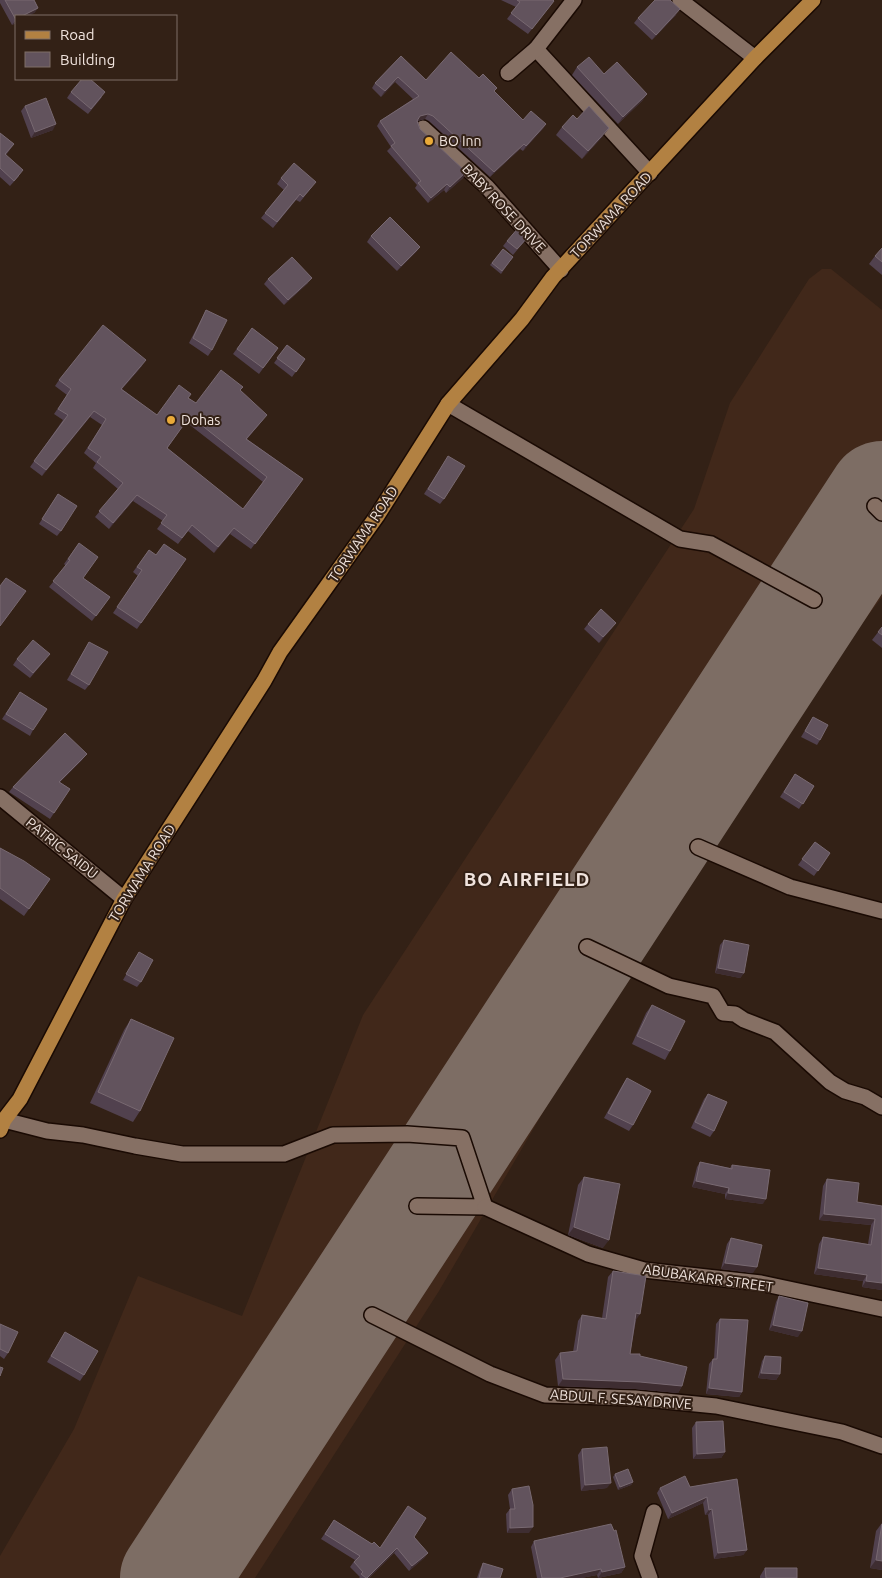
<svg xmlns="http://www.w3.org/2000/svg" width="882" height="1578" viewBox="0 0 882 1578" font-family="Ubuntu,sans-serif">
<style>
.built{fill:#41281a}
.lines{fill:none;stroke-linecap:round;stroke-linejoin:round}
.runway{stroke:#7d6d64;stroke-width:108}
.minor-casing{stroke:#1a0a03;stroke-width:18}
.major-casing{stroke:#1a0a03;stroke-width:18}
.minor{stroke:#867064;stroke-width:15}
.major{stroke:#b28142;stroke-width:15}
.wall{fill:#51414e;fill-rule:evenodd}
.shaded-wall{fill:#3e2d31}
.building{fill:#62535d;stroke:#786971;fill-rule:evenodd}
.poi-dot{fill:#eaaa38;stroke:#332116;stroke-width:2}
.labels{text-anchor:middle;stroke-width:4;stroke-linejoin:round;paint-order:stroke}
.poi-label{font-size:14px;fill:#f0e3dd;stroke:#332116;text-anchor:start}
.street-label{font-size:14px;fill:#f0e3dd;stroke:#332116}
.district-label{font-size:19px;font-weight:bold;letter-spacing:1px;fill:#f0e3dd;stroke:#332116}
</style>
<rect width="100%" height="100%" fill="#332116"/>
<polygon class="built" points="822,269 831,269 882,310 882,597 715,817 439,1291 255,1578 0,1578 0,1556 74,1429 138,1276 242,1316 363,1015 694,509 730,403 809,279"/>
<g class="lines">
<polyline class="runway" points="174,1578 882,495"/>
<defs>
<g id="minor">
<polyline points="680,0 755,58"/>
<polyline points="536,49 650,173"/>
<polyline points="508,73 536,49 574,0"/>
<polyline points="423,128 487,187 561,270"/>
<polyline points="448,404 680,539 711,544 814,600"/>
<polyline points="875,506 882,513"/>
<polyline points="0,797 124,899"/>
<polyline points="698,847 790,887 882,911"/>
<polyline points="587,947 669,986 713,996 723,1013 735,1014 744,1020 775,1032 830,1082 845,1091 865,1097 882,1107"/>
<polyline points="4,1120 47,1131 83,1135 135,1146 182,1154 284,1154 333,1135 407,1134 462,1138 485,1207 417,1206"/>
<polyline points="485,1207 588,1254 644,1270 761,1283 882,1309"/>
<polyline points="372,1315 490,1374 545,1395 635,1398 716,1406 842,1432 882,1446"/>
<polyline points="650,1578 642,1556 654,1512"/>
</g>
<polyline id="major" points="0,1130 4,1120 20,1099 124,899 264,681 280,652 377,516 448,404 522,319 553,277 755,58 813,0"/>
</defs>
<use href="#minor" class="minor-casing"/>
<use href="#major" class="major-casing"/>
<use href="#minor" class="minor"/>
<use href="#major" class="major"/>
</g>
<g class="wall">
<polygon points="0,0 34,0 38,8 34,13 16,16 16,23 12,25 0,3"/>
<polygon points="501,0 553,0 550,6 528,34 507,19 516,7"/>
<polygon points="676,15 652,40 634,23 638,18"/>
<polygon points="401,56 426,80 494,92 523,120 546,124 523,151 520,149 490,177 429,121 425,119 418,121 420,129 466,172 463,178 446,193 444,190 428,203 415,188 417,185 387,151 391,147 377,126 380,121 413,99 395,82 381,97 372,88 375,83"/>
<polygon points="577,67 604,74 647,94 642,101 618,124 572,75"/>
<polygon points="71,92 102,97 88,114 67,98"/>
<polygon points="25,106 53,130 31,138 21,111"/>
<polygon points="577,119 603,136 582,159 556,135 562,127"/>
<polygon points="0,133 14,144 6,155 19,176 10,186 0,177"/>
<polygon points="281,178 312,187 300,202 296,200 273,228 261,218 284,190 277,184"/>
<polygon points="371,236 420,247 416,252 397,271 367,242"/>
<polygon points="528,237 513,255 503,246 507,241"/>
<polygon points="882,248 882,275 869,264 875,256"/>
<polygon points="503,249 513,257 501,274 490,265"/>
<polygon points="268,279 308,283 284,305 264,284"/>
<polygon points="206,310 212,350 208,356 189,343 203,316"/>
<polygon points="252,328 278,348 259,374 233,354"/>
<polygon points="287,345 305,359 292,377 274,363"/>
<path d="M142 366 122 389 157 415 188 398 196 403 240 390 263 420 247 439 303 479 251 549 230 534 214 553 188 531 178 544 157 529 163 521 133 501 109 529 95 517 118 489 93 468 96 463 84 453 102 425 90 417 42 476 30 467 63 420 54 414 67 395 55 386 59 380ZM186 422 263 482 243 509 167 448Z"/>
<polygon points="445,461 444,499 440,504 424,494"/>
<polygon points="58,494 61,531 57,536 39,524"/>
<polygon points="79,543 83,578 110,597 92,621 49,587 66,566 64,564"/>
<polygon points="149,550 156,555 186,559 137,629 113,613 138,576 133,572"/>
<polygon points="588,624 612,628 599,643 584,629"/>
<polygon points="882,627 882,648 872,640"/>
<polygon points="89,642 89,685 85,690 67,680"/>
<polygon points="17,659 46,659 30,678 13,665"/>
<polygon points="20,692 33,730 30,736 2,719"/>
<polygon points="813,717 820,740 817,745 801,737"/>
<polygon points="83,759 60,782 70,789 50,819 9,792 13,787"/>
<polygon points="795,774 814,786 799,809 780,797"/>
<polygon points="815,842 830,853 814,876 798,865"/>
<polygon points="0,848 50,879 24,916 0,899"/>
<polygon points="724,940 744,973 740,978 715,973 720,945"/>
<polygon points="139,952 141,982 137,987 123,980"/>
<polygon points="652,1005 670,1051 665,1060 632,1044 646,1013"/>
<polygon points="131,1019 140,1111 133,1122 90,1103 124,1030"/>
<polygon points="627,1078 633,1125 629,1131 604,1118 623,1084"/>
<polygon points="708,1094 714,1131 710,1137 691,1128 704,1099"/>
<polygon points="700,1162 730,1168 732,1165 763,1204 725,1199 725,1194 692,1187 697,1167"/>
<polygon points="584,1177 603,1248 568,1235 578,1185"/>
<polygon points="827,1179 857,1202 882,1206 882,1290 862,1287 863,1281 814,1274 819,1244 823,1237 868,1244 871,1225 819,1220 823,1186"/>
<polygon points="731,1238 753,1273 721,1269 727,1244"/>
<polygon points="613,1271 636,1320 630,1354 640,1356 682,1386 678,1393 635,1389 558,1386 555,1360 560,1353 573,1352 578,1321 582,1315 602,1318 608,1277"/>
<polygon points="779,1296 798,1337 769,1330 776,1302"/>
<polygon points="720,1319 742,1392 739,1397 706,1394 709,1364 713,1359 714,1359 716,1324"/>
<polygon points="0,1324 8,1353 4,1359 0,1356"/>
<polygon points="65,1332 84,1375 80,1381 47,1362"/>
<polygon points="765,1356 780,1374 776,1380 758,1378 762,1361"/>
<polygon points="696,1422 725,1452 721,1458 693,1459 692,1428"/>
<polygon points="582,1449 607,1488 581,1491 578,1455"/>
<polygon points="615,1474 633,1482 631,1485 618,1490 613,1477"/>
<polygon points="737,1479 747,1550 743,1555 714,1559 708,1515 705,1515 703,1503 668,1519 657,1493 660,1488 690,1487"/>
<polygon points="512,1489 529,1533 507,1533 506,1514 510,1509 508,1495"/>
<polygon points="334,1520 372,1544 380,1548 414,1537 428,1553 424,1558 409,1571 394,1553 369,1578 359,1578 360,1577 350,1567 355,1560 321,1539"/>
<polygon points="882,1523 882,1570 870,1568 876,1531"/>
<polygon points="534,1541 625,1567 621,1573 598,1578 597,1575 581,1578 537,1578 531,1547"/>
<polygon points="483,1563 500,1578 477,1578 480,1569"/>
<polygon points="765,1568 797,1578 760,1578 760,1576"/>
</g>
<g class="shaded-wall">
<polygon points="38,8 34,13 29,16 22,16"/>
<polygon points="680,9 676,15 652,40 656,35"/>
<polygon points="16,19 16,23 12,25 16,20"/>
<polygon points="398,77 395,82 381,97 385,91"/>
<polygon points="647,94 642,101 618,124 623,117"/>
<polygon points="428,114 425,119 416,121 420,116"/>
<polygon points="56,124 53,130 31,138 35,132"/>
<polygon points="546,124 543,129 523,151 526,146"/>
<polygon points="609,128 603,136 582,159 588,151"/>
<polygon points="524,144 520,149 490,177 494,172"/>
<polygon points="466,172 463,178 446,193 450,187"/>
<polygon points="447,184 444,190 428,203 431,198"/>
<polygon points="420,247 416,252 397,271 401,266"/>
<polygon points="312,278 308,283 284,305 288,300"/>
<polygon points="146,360 142,366 117,394 121,389"/>
<polygon points="94,411 90,417 42,476 46,470"/>
<polygon points="137,495 133,501 109,529 113,523"/>
<polygon points="234,528 230,534 214,553 218,547"/>
<polygon points="616,623 612,628 599,643 603,637"/>
<polygon points="87,754 83,759 55,787 59,782"/>
<polygon points="718,968 744,973 740,978 715,973"/>
<polygon points="696,1181 729,1188 725,1194 692,1187"/>
<polygon points="728,1193 766,1199 763,1204 725,1199"/>
<polygon points="824,1214 875,1219 871,1225 819,1220"/>
<polygon points="574,1227 609,1240 603,1248 568,1235"/>
<polygon points="725,1263 757,1267 753,1273 721,1269"/>
<polygon points="818,1268 867,1275 863,1281 814,1274"/>
<polygon points="866,1281 882,1283 882,1290 862,1287"/>
<polygon points="636,1313 640,1314 636,1320 632,1320"/>
<polygon points="773,1325 802,1331 798,1337 769,1330"/>
<polygon points="761,1373 780,1374 776,1380 758,1378"/>
<polygon points="563,1379 640,1382 682,1386 678,1393 635,1389 558,1386"/>
<polygon points="709,1388 742,1392 739,1397 706,1394"/>
<polygon points="725,1452 721,1458 693,1459 697,1454"/>
<polygon points="633,1482 631,1485 618,1490 620,1487"/>
<polygon points="611,1483 607,1488 581,1491 585,1485"/>
<polygon points="707,1497 703,1503 668,1519 672,1513"/>
<polygon points="712,1509 708,1515 705,1515 709,1510"/>
<polygon points="533,1527 529,1533 507,1533 510,1528"/>
<polygon points="397,1548 394,1553 369,1578 367,1578"/>
<polygon points="747,1550 743,1555 714,1559 718,1553"/>
<polygon points="428,1553 424,1558 409,1571 412,1566"/>
<polygon points="876,1560 882,1561 882,1570 870,1568"/>
<polygon points="625,1567 621,1573 598,1578 602,1572"/>
<polygon points="601,1569 597,1575 581,1578 560,1578"/>
</g>
<g class="building">
<polygon points="5,0 34,0 38,8 22,16 16,16 16,20"/>
<polygon points="517,0 553,0 554,1 532,29 511,13 520,2"/>
<polygon points="655,0 670,0 680,9 656,35 638,18"/>
<polygon points="451,52 479,78 483,74 497,88 494,91 523,120 531,111 546,124 526,146 524,144 494,172 433,116 428,114 420,116 417,121 420,129 466,172 450,187 447,184 431,198 418,183 421,181 391,146 395,143 380,121 419,96 398,77 385,91 375,83 401,56 426,80"/>
<polygon points="589,57 604,74 617,62 647,94 623,117 577,67"/>
<polygon points="82,79 90,79 105,92 91,109 71,92"/>
<polygon points="46,98 56,124 35,132 25,106"/>
<polygon points="589,106 609,128 588,151 562,127 573,115 577,119"/>
<polygon points="0,133 14,144 5,154 23,170 14,181 0,168"/>
<polygon points="294,163 316,182 303,197 300,194 277,222 265,213 288,185 281,178"/>
<polygon points="390,217 420,247 401,266 371,236"/>
<polygon points="519,227 528,237 517,249 507,241"/>
<polygon points="882,248 882,262 875,256"/>
<polygon points="503,249 513,257 502,271 492,263"/>
<polygon points="292,257 312,278 288,300 268,279"/>
<polygon points="206,310 227,320 212,350 193,338"/>
<path d="M103 325 146 360 121 389 157 415 179 385 191 394 188 398 196 403 221 370 243 387 240 390 267 415 246 439 303 479 255 544 234 528 218 547 192 525 182 538 161 523 167 515 137 495 113 523 99 511 123 483 97 462 101 457 88 448 106 419 94 411 46 470 34 461 68 415 58 409 71 389 59 380ZM190 416 267 477 243 509 167 448Z"/>
<polygon points="252,328 278,348 263,368 237,349"/>
<polygon points="287,345 305,359 296,372 277,358"/>
<polygon points="448,456 465,466 444,499 428,489"/>
<polygon points="58,494 77,506 61,531 42,519"/>
<polygon points="79,543 98,557 83,578 110,597 96,616 53,581 70,560 68,559"/>
<polygon points="164,544 186,559 141,623 117,607 142,570 137,567 149,550 156,555"/>
<polygon points="6,578 26,591 0,626 0,586"/>
<polygon points="601,609 616,623 603,637 588,624"/>
<polygon points="882,627 882,635 878,632"/>
<polygon points="33,640 50,654 33,673 17,659"/>
<polygon points="89,642 108,652 89,685 71,674"/>
<polygon points="20,692 47,709 33,730 6,714"/>
<polygon points="813,717 828,725 820,740 805,731"/>
<polygon points="65,733 87,754 59,782 70,789 54,813 13,787"/>
<polygon points="795,774 814,786 803,804 784,792"/>
<polygon points="815,842 830,853 818,871 802,859"/>
<polygon points="0,848 24,861 50,879 29,909 0,888"/>
<polygon points="724,940 749,945 744,973 718,968"/>
<polygon points="139,952 153,960 141,982 126,974"/>
<polygon points="652,1005 685,1021 670,1051 637,1036"/>
<polygon points="131,1019 174,1038 140,1111 98,1092"/>
<polygon points="627,1078 651,1091 633,1125 608,1113"/>
<polygon points="708,1094 727,1102 714,1131 695,1122"/>
<polygon points="700,1162 732,1169 732,1165 770,1170 766,1199 728,1193 729,1188 696,1181"/>
<polygon points="584,1177 620,1184 609,1240 574,1227"/>
<polygon points="827,1179 859,1183 857,1202 882,1206 882,1283 866,1281 867,1275 818,1268 823,1237 871,1245 875,1219 824,1214"/>
<polygon points="731,1238 762,1245 757,1267 725,1263"/>
<polygon points="613,1271 646,1276 640,1314 636,1313 630,1354 640,1354 640,1356 687,1367 682,1386 640,1382 563,1379 560,1353 577,1351 582,1315 606,1319"/>
<polygon points="779,1296 808,1303 802,1331 773,1325"/>
<polygon points="720,1319 748,1320 742,1392 709,1388 713,1359 717,1359"/>
<polygon points="0,1324 18,1332 8,1353 0,1349"/>
<polygon points="65,1332 98,1351 84,1375 51,1356"/>
<polygon points="765,1356 781,1357 780,1374 761,1373"/>
<polygon points="0,1367 3,1368 0,1376"/>
<polygon points="723,1421 725,1452 697,1454 696,1422"/>
<polygon points="607,1447 611,1483 585,1485 582,1449"/>
<polygon points="628,1469 633,1482 620,1487 615,1474"/>
<polygon points="685,1476 690,1487 737,1479 747,1550 718,1553 712,1509 709,1510 707,1497 672,1513 660,1488"/>
<polygon points="529,1486 533,1505 533,1527 510,1528 510,1509 515,1509 512,1489"/>
<polygon points="408,1506 426,1518 414,1537 428,1553 412,1566 397,1548 367,1578 366,1578 361,1574 363,1572 354,1562 360,1556 325,1534 334,1520 372,1544 374,1542 380,1548"/>
<polygon points="611,1524 614,1531 616,1530 625,1567 602,1572 601,1569 560,1578 542,1578 534,1541"/>
<polygon points="882,1524 882,1561 876,1560"/>
<polygon points="483,1563 503,1569 500,1578 479,1578"/>
<polygon points="765,1568 797,1568 797,1578 766,1578"/>
</g>
<g class="poi-dot">
<circle cx="429" cy="141" r="5"/>
<circle cx="171" cy="420" r="5"/>
</g>
<g class="labels">
<g class="poi-label">
<text x="439" y="146">BO Inn</text>
<text x="181" y="425">Dohas</text>
</g>
<g class="street-label">
<text transform="translate(504 208) rotate(47)" y="5">BABY ROSE DRIVE</text>
<text transform="translate(611 215) rotate(-47)" y="5">TORWAMA ROAD</text>
<text transform="translate(363 534) rotate(-56)" y="5">TORWAMA ROAD</text>
<text transform="translate(62 848) rotate(39)" y="5">PATRIC SAIDU</text>
<text transform="translate(142 873) rotate(-58)" y="5">TORWAMA ROAD</text>
<text transform="translate(708 1278) rotate(8)" y="5">ABUBAKARR STREET</text>
<text transform="translate(621 1399) rotate(4)" y="5">ABDUL F. SESAY DRIVE</text>
</g>
<g class="district-label">
<text x="527" y="886">BO AIRFIELD</text>
</g>
</g>
<rect x="15" y="15" width="162" height="65" fill="#332116" stroke="#7f6f66"/>
<rect x="25" y="31" width="25" height="8" fill="#b28142" stroke="#7f6f66"/>
<text x="60" y="40" font-size="15" fill="#f0e3dd">Road</text>
<rect x="25" y="52" width="25" height="15" fill="#62535d" stroke="#7f6f66"/>
<text x="60" y="65" font-size="15" fill="#f0e3dd">Building</text>
</svg>
